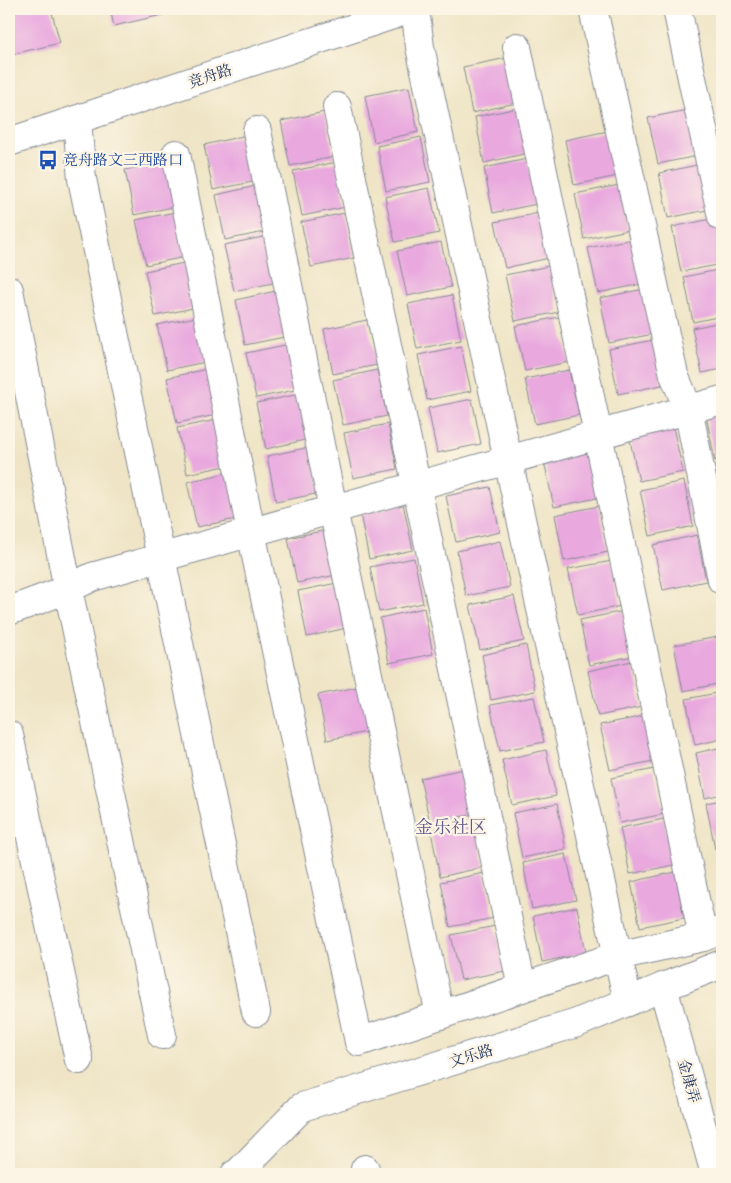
<svg xmlns="http://www.w3.org/2000/svg" width="731" height="1183" viewBox="0 0 731 1183" font-family="'IM FELL Great Primer','Noto Serif SC',serif">
<style>
.building{fill:#e9a9df}
.lines{fill:none;stroke-linecap:round;stroke-linejoin:round}
.minor-casing{stroke:#858a92;stroke-width:30}
.minor{stroke:#fff;stroke-width:28}
.labels{text-anchor:middle;stroke-width:4.5;stroke-linejoin:round;paint-order:stroke}
.street-label{font-size:15px;fill:#1b2f5e;stroke:#fcf5e5}
.transit-label{font-size:15px;fill:#164399;stroke:#fcf5e5;text-anchor:start}
.quarter-label{font-size:18px;fill:#635a8b;stroke:#fcf5e5}
</style>
<rect width="100%" height="100%" fill="#fcf5e5"/>
<filter id="ink" filterUnits="userSpaceOnUse"><feTurbulence type="fractalNoise" baseFrequency=".02" numOctaves="2"/><feDisplacementMap in="SourceGraphic" scale="10" xChannelSelector="R" yChannelSelector="G"/><feConvolveMatrix kernelMatrix="1 2 1 2 8 2 1 2 1" color-interpolation-filters="sRGB"/></filter>
<filter id="wash" filterUnits="userSpaceOnUse"><feTurbulence type="fractalNoise" baseFrequency=".0096" numOctaves="4" result="noise"/><feDisplacementMap in="SourceGraphic" scale="20" xChannelSelector="R" yChannelSelector="G"/><feGaussianBlur stdDeviation="1.12" result="paint"/><feColorMatrix in="noise" values="0 0 0 0 0 0 0 0 0 0 0 0 0 0 0 0 0 1.4 0 .05"/><feComposite in="paint" operator="in"/></filter>
<g filter="url(#wash)">
<rect width="100%" height="100%" fill="#efe5c6"/>
<g id="blocks">
<g class="building">
<polygon points="9,9 51,9 60,43 9,55"/>
<polygon points="110,9 175,9 175,12 114,26"/>
<polygon points="507,58 516,103 472,113 463,67"/>
<polygon points="409,87 418,132 374,142 365,96"/>
<polygon points="518,108 528,153 484,163 475,117"/>
<polygon points="692,109 702,155 658,164 648,118"/>
<polygon points="325,112 334,157 290,166 281,121"/>
<polygon points="608,131 618,176 574,185 565,140"/>
<polygon points="247,135 257,181 213,190 204,145"/>
<polygon points="421,137 430,182 386,191 377,146"/>
<polygon points="527,159 537,204 493,213 484,168"/>
<polygon points="169,160 178,206 134,215 125,170"/>
<polygon points="337,162 346,207 302,216 293,171"/>
<polygon points="702,164 712,209 668,218 659,173"/>
<polygon points="260,185 269,231 225,240 216,195"/>
<polygon points="619,185 628,230 584,239 575,194"/>
<polygon points="429,188 439,233 395,242 385,197"/>
<polygon points="180,211 190,256 146,265 136,220"/>
<polygon points="345,213 354,258 311,267 301,222"/>
<polygon points="539,213 549,258 505,268 495,222"/>
<polygon points="716,218 722,250 722,264 681,272 672,227"/>
<polygon points="268,236 278,282 234,291 224,245"/>
<polygon points="632,239 642,284 598,293 588,248"/>
<polygon points="441,242 451,287 407,296 397,251"/>
<polygon points="189,262 198,307 155,316 145,271"/>
<polygon points="549,266 559,312 515,321 505,275"/>
<polygon points="722,269 722,316 693,322 684,277"/>
<polygon points="644,289 653,334 609,343 600,298"/>
<polygon points="280,290 289,336 245,345 236,300"/>
<polygon points="452,295 461,340 417,349 408,304"/>
<polygon points="201,316 210,361 167,370 157,325"/>
<polygon points="559,317 569,362 525,371 515,326"/>
<polygon points="367,320 377,365 333,374 324,329"/>
<polygon points="722,322 722,369 702,373 692,328"/>
<polygon points="653,340 662,385 618,394 609,349"/>
<polygon points="290,344 300,389 256,398 246,353"/>
<polygon points="461,346 471,391 427,400 418,355"/>
<polygon points="211,368 221,414 177,423 167,378"/>
<polygon points="377,370 387,416 343,425 333,380"/>
<polygon points="569,370 579,415 535,424 525,379"/>
<polygon points="300,394 309,439 266,449 256,403"/>
<polygon points="472,399 481,444 437,453 428,408"/>
<polygon points="722,412 722,459 715,461 706,415"/>
<polygon points="221,419 231,465 187,474 177,428"/>
<polygon points="388,424 397,469 353,478 344,433"/>
<polygon points="673,427 683,472 639,481 629,436"/>
<polygon points="310,447 320,493 276,502 267,456"/>
<polygon points="588,452 597,498 554,507 544,461"/>
<polygon points="722,468 722,494 721,494 716,470"/>
<polygon points="231,472 241,518 197,527 187,482"/>
<polygon points="684,481 693,526 650,536 640,490"/>
<polygon points="490,487 500,532 456,542 446,496"/>
<polygon points="403,504 413,550 369,559 360,514"/>
<polygon points="599,506 608,552 564,561 555,515"/>
<polygon points="332,529 341,574 297,583 288,538"/>
<polygon points="697,535 706,581 663,590 653,545"/>
<polygon points="500,541 510,587 466,596 457,551"/>
<polygon points="414,558 423,603 379,612 370,567"/>
<polygon points="612,561 621,606 578,615 568,569"/>
<polygon points="342,582 351,627 307,637 298,591"/>
<polygon points="514,596 524,641 480,650 470,605"/>
<polygon points="424,608 433,654 389,663 380,618"/>
<polygon points="624,611 633,656 589,665 580,620"/>
<polygon points="718,637 722,659 722,683 683,691 674,645"/>
<polygon points="526,645 535,691 491,700 482,655"/>
<polygon points="632,661 642,707 598,716 588,671"/>
<polygon points="362,686 371,731 327,740 318,695"/>
<polygon points="722,692 722,739 695,745 686,699"/>
<polygon points="534,697 544,742 500,751 490,705"/>
<polygon points="644,716 653,761 610,770 600,725"/>
<polygon points="722,747 722,794 705,798 696,753"/>
<polygon points="546,750 556,796 512,805 502,760"/>
<polygon points="464,769 474,814 430,823 420,778"/>
<polygon points="654,769 664,814 620,823 611,778"/>
<polygon points="722,800 722,847 715,849 706,803"/>
<polygon points="557,804 566,849 522,858 513,813"/>
<polygon points="664,819 674,865 630,874 620,828"/>
<polygon points="475,822 484,867 440,877 431,831"/>
<polygon points="566,854 576,900 532,909 523,863"/>
<polygon points="722,855 722,882 721,882 716,856"/>
<polygon points="675,872 684,918 640,927 631,882"/>
<polygon points="484,873 494,918 450,927 441,882"/>
<polygon points="577,907 586,953 542,962 533,916"/>
<polygon points="495,926 505,971 461,980 451,935"/>
</g>
</g>
</g>
<g filter="url(#ink)">
<use href="#blocks" fill-opacity="0" stroke="#858a92" stroke-width="1"/>
<g class="lines">
<defs>
<g id="minor">
<polyline points="415,9 420,47 508,460 628,1002"/>
<polyline points="593,9 674,375 688,408 722,580"/>
<polyline points="677,9 722,217"/>
<polyline points="517,47 703,937"/>
<polyline points="337,107 522,988"/>
<polyline points="77,120 82,179 256,1012"/>
<polyline points="257,131 333,509 440,1015"/>
<polyline points="9,142 411,9"/>
<polyline points="176,154 251,532 359,1042 617,956 703,937 722,930"/>
<polyline points="9,290 68,589 162,1035"/>
<polyline points="9,611 68,589 92,577 722,400"/>
<polyline points="9,735 79,1060"/>
<polyline points="663,987 715,1174"/>
<polyline points="365,1169 367,1174"/>
<polyline points="235,1174 238,1173 302,1107 577,1023 663,987 722,964"/>
</g>
</defs>
<use href="#minor" class="minor-casing"/>
<use href="#minor" class="minor"/>
</g>
</g>
<defs>
<symbol id="bus-bare" viewBox="-9 -9 18 18"><path d="M-5-6H5V4H4V6H2V4H-2V6H-4V4H-5ZM-3.5-4V0h7V-4ZM-3.5 1.2v1.5H-2V1.2ZM2 1.2v1.5H3.5V1.2Z" fill="#1a4fb4" stroke="#fcf5e5" stroke-width="2.5" paint-order="stroke"/></symbol>
</defs>
<g fill-rule="evenodd">
<use href="#bus-bare" x="34" y="146" width="28" height="28"/>
</g>
<g class="labels">
<g class="street-label">
<text transform="translate(210 76) rotate(-18)" y="5">竞舟路</text>
<text transform="translate(471 1056) rotate(-17)" y="5">文乐路</text>
<text transform="translate(689 1081) rotate(74)" y="5">金康弄</text>
</g>
<g class="transit-label">
<text x="63" y="165">竞舟路文三西路口</text>
</g>
<g class="quarter-label">
<text x="451" y="833">金乐社区</text>
</g>
</g>
<rect width="731" height="1183" fill="none" stroke="#fcf5e5" stroke-width="30"/>
</svg>
